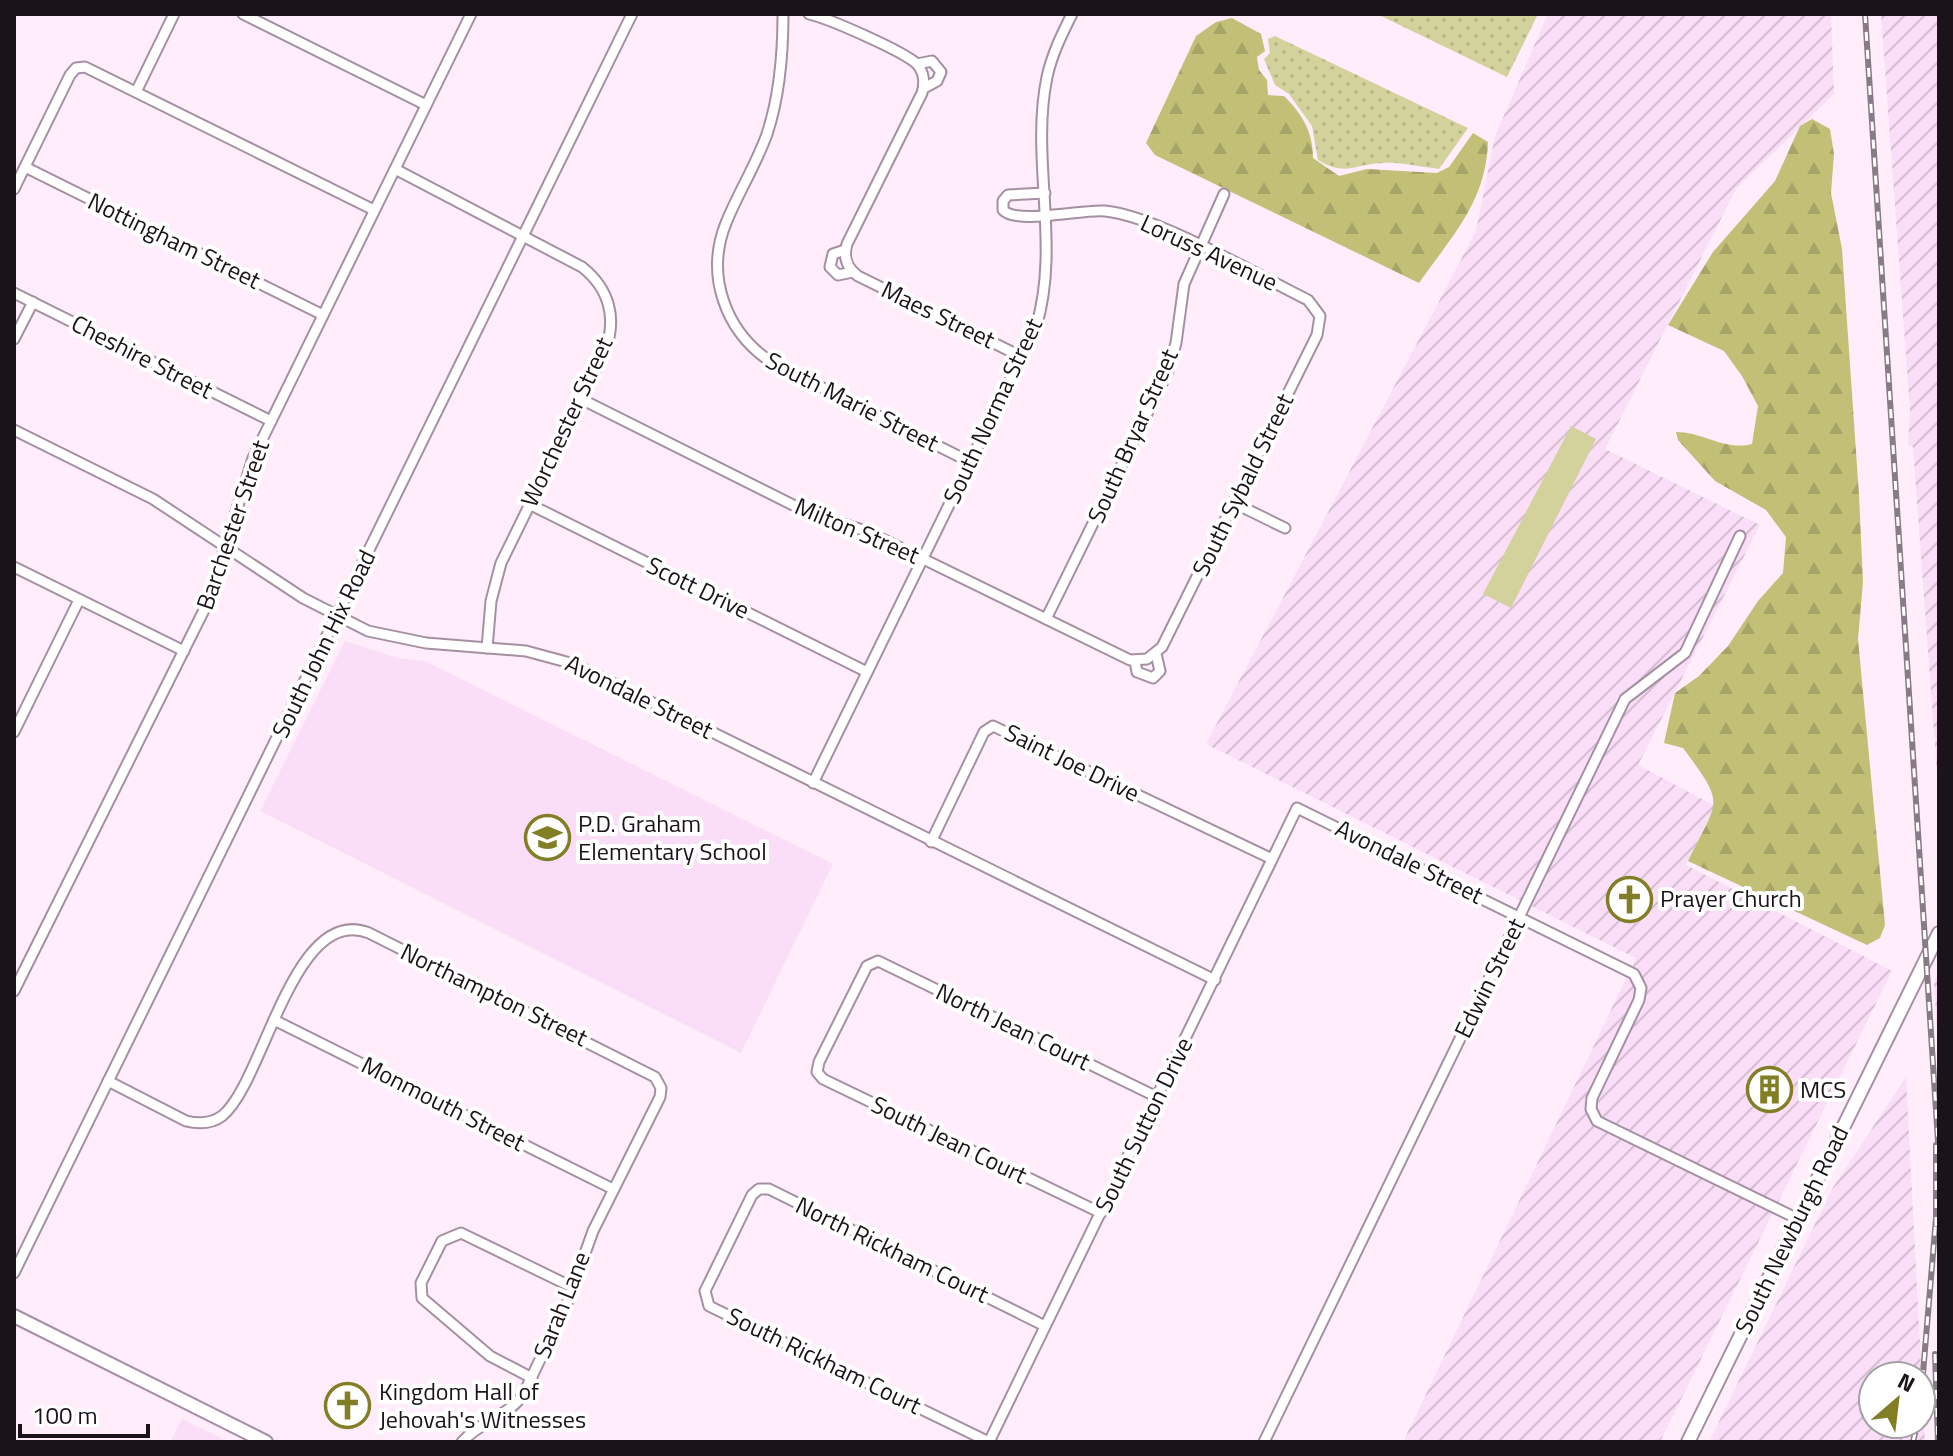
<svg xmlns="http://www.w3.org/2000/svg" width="1953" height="1456" viewBox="0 0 1953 1456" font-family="'Titillium Web',sans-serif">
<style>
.built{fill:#faddf6}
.industrial{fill:url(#industrial-furrows);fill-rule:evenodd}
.grass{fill:url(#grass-dots)}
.forest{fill:url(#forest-firs)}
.garden{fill:#d3d29c}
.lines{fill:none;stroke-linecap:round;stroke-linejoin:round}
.street-casing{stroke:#a590a2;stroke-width:13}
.secondary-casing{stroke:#a590a2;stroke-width:16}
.street{stroke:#fff;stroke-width:9}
.secondary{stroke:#fff;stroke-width:12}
.rail-casing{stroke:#877b85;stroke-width:6}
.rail{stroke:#fff;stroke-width:3;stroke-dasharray:9;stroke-linecap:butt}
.labels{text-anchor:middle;stroke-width:8;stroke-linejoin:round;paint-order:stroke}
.street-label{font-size:24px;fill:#1a1319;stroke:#fff}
.poi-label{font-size:24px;fill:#1a1319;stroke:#fff;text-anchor:start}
</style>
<defs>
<pattern id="industrial-furrows" width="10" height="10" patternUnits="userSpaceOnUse" patternTransform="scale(2)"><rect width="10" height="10" fill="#faddf6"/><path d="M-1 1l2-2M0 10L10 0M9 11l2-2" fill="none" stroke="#d6bdd2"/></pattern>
<pattern id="grass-dots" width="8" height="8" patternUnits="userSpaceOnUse" patternTransform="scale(2)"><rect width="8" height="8" fill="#d3d29c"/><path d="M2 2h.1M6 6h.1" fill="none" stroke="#b5b386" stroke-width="1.8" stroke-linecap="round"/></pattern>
<pattern id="forest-firs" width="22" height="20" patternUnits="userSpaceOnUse" patternTransform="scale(2)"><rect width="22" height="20" fill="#c2c077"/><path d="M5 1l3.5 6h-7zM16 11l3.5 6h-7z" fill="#a6a466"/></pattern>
</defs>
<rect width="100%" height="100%" fill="#ffedfc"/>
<g class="built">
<polygon points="345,641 398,658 425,661 833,864 741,1053 260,811"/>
<polygon points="182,1419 229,1442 170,1442"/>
</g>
<g class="industrial">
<polygon points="1548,14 1831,14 1834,94 1736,189 1605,449 1760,525 1638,765 1715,806 1686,865 1892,971 1660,1442 1403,1442 1636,958 1206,744 1476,231 1495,136"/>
<polygon points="1881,14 1939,14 1939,801 1913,447 1908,445 1910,411"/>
<polygon points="1939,972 1939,1062 1934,982"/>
<path d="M1906 1077 1925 1442H1709L1832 1189ZM1921 1376V1424H1873V1376Z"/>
</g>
<g class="grass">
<polygon points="1377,14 1538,14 1507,77"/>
<path d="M1275 36 1468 128 1439 169C1421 167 1401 162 1383 163 1353 164 1347 177 1318 160L1312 126 1289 94 1275 85 1264 59 1270 53 1268 39Z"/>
</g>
<g class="forest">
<path d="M1232 18 1261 34 1265 51 1257 57 1259 70 1267 80 1268 95 1284 96C1302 114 1313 131 1313 158L1339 176 1367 169 1437 173 1449 167 1473 133 1488 142C1486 202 1452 236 1419 283L1155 155 1146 143 1196 36 1216 22Z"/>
<path d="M1812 119 1830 129 1834 154 1831 193 1842 249 1859 495 1863 582 1858 639 1885 925 1880 938 1867 945 1688 861C1719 798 1726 806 1683 748L1664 743 1675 693 1699 676 1728 646 1758 601 1783 573 1786 537 1766 510 1715 481 1678 440 1676 432C1703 432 1725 451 1752 444L1758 406 1742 376 1724 351 1668 325 1713 252 1775 181 1800 126Z"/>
</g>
<polygon class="garden" points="1571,426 1596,439 1511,608 1483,594"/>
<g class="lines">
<defs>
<g id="street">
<polyline points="243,14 426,105"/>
<path d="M783 14C783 55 780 95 767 134 756 165 738 193 726 223 705 275 725 331 771 362L970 462"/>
<path d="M809 14C828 18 903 51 917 64 924 72 925 83 922 93L847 244C843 258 847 268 858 276L1022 357"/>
<polyline points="917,64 932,61 941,72 937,81 924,88"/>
<polyline points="136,92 174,14"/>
<polyline points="25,167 323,315"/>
<path d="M395 169 582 267C610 289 617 319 605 351L501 563 491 601 487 648"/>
<polyline points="14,189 70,75 76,68 85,67 374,210"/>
<polyline points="845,250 833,254 830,267 838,275 853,272"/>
<polyline points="14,293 271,421"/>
<polyline points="14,339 33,302"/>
<path d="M581 399 813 515 866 531 1130 660 1147 659 1162 647 1317 335 1320 316 1308 300C1257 275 1157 216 1105 211 1081 209 1017 225 1003 210V201L1008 195 1045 193"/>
<polyline points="14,430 153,499 303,598 368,631 426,643 526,651 574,664 1215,980"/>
<polyline points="1234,503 1285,528"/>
<polyline points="529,504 867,672"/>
<polyline points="14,567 184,651"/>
<polyline points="1046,619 1168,371 1176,343 1184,284 1224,194"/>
<polyline points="1135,661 1137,672 1153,678 1160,671 1156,654"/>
<polyline points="14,732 79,600"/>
<path d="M813 783 1036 327C1061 245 1030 159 1047 77 1052 54 1062 34 1072 14"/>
<polyline points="931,842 984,732 993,726 1272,859"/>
<polyline points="14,991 207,604 253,458 471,14"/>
<polyline points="274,1020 613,1189"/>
<path d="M108 1081 186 1121C198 1124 211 1124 222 1116 264 1083 293 903 369 933L655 1077 661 1088 660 1097 593 1231 568 1301 524 1393C510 1416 480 1421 462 1442"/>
<polyline points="1101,1213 823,1079 817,1072 819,1062 867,966 878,961 1157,1097"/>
<polyline points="14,1273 632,14"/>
<polyline points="532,1378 490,1356 422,1298 421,1283 442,1241 461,1233 574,1288"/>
<polyline points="989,1442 1297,808 1634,974 1641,988 1639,1000 1592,1098 1591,1109 1597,1121 1798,1219"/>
<polyline points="989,1442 709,1306 705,1291 752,1195 759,1189 769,1189 1045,1326"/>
<polyline points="1264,1442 1625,699 1685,653 1740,536"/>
</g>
<g id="secondary">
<polyline points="14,1316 266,1442"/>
<polyline points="1688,1442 1939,933"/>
</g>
</defs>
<use href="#street" class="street-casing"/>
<use href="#secondary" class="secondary-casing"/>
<use href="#street" class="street"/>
<use href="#secondary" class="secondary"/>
<defs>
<g id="rail">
<polyline points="1865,14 1939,1157"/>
<polyline points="1936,1145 1936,1229"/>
<polyline points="1935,1354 1938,1442"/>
<polyline points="1921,1397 1936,1218"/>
<polyline points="1913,1442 1917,1424"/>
</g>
</defs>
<use href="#rail" class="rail-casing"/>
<use href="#rail" class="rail"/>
</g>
<defs>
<symbol id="school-ring" viewBox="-11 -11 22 22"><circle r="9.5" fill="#fff" stroke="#827e25" stroke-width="1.5"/><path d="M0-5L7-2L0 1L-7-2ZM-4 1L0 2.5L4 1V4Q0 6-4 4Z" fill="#827e25"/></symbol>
<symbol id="church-ring" viewBox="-11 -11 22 22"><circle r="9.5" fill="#fff" stroke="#827e25" stroke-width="1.5"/><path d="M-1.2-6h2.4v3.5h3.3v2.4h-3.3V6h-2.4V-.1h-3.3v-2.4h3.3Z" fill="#827e25"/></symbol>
<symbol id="building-ring" viewBox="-11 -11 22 22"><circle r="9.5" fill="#fff" stroke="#827e25" stroke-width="1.5"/><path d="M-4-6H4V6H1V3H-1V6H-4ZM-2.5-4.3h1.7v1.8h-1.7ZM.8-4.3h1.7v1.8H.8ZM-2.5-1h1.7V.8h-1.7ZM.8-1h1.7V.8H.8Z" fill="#827e25"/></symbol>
</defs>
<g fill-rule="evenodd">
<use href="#school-ring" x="522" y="812" width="51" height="51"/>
<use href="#church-ring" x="1604" y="874" width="51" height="51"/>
<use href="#building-ring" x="1744" y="1064" width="51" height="51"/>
<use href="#church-ring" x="322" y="1380" width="51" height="51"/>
</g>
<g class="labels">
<g class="street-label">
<text transform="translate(174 241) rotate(26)" y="8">Nottingham Street</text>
<text transform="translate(1209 253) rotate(25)" y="8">Loruss Avenue</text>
<text transform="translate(938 315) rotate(26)" y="8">Maes Street</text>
<text transform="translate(142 357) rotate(27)" y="8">Cheshire Street</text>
<text transform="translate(852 402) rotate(27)" y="8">South Marie Street</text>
<text transform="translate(993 411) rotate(-65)" y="8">South Norma Street</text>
<text transform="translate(567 422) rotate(-65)" y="8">Worchester Street</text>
<text transform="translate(1133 436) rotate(-66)" y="8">South Bryar Street</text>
<text transform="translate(1243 485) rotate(-64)" y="8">South Sybald Street</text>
<text transform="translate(233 525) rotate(-71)" y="8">Barchester Street</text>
<text transform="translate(857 531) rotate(23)" y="8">Milton Street</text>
<text transform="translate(698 588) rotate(26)" y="8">Scott Drive</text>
<text transform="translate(324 644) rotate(-64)" y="8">South John Hix Road</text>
<text transform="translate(639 697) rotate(26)" y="8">Avondale Street</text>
<text transform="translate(1072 763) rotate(26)" y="8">Saint Joe Drive</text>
<text transform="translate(1409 862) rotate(26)" y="8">Avondale Street</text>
<text transform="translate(1490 978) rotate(-64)" y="8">Edwin Street</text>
<text transform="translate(494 995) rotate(26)" y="8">Northampton Street</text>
<text transform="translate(1013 1027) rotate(26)" y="8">North Jean Court</text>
<text transform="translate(443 1104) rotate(27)" y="8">Monmouth Street</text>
<text transform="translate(1144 1125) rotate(-64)" y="8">South Sutton Drive</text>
<text transform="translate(949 1140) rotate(26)" y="8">South Jean Court</text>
<text transform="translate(1792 1230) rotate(-64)" y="8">South Newburgh Road</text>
<text transform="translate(892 1250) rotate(26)" y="8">North Rickham Court</text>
<text transform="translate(562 1305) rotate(-68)" y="8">Sarah Lane</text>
<text transform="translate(824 1361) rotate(26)" y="8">South Rickham Court</text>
</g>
<g class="poi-label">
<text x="578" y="832">P.D. Graham<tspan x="578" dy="28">Elementary School</tspan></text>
<text x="1660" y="907">Prayer Church</text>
<text x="1800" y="1098">MCS</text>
<text x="379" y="1400">Kingdom Hall of<tspan x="379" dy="28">Jehovah's Witnesses</tspan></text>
</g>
</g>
<rect width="1953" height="1456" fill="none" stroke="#1a1319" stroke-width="32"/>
<g transform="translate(1897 1400) rotate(28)"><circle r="38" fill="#ffffff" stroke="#a3a1a3" stroke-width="2"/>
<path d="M0-6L14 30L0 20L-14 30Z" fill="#827e25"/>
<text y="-12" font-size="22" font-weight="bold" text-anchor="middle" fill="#1a1319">N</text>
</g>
<path d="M20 1424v12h128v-12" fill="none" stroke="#1a1319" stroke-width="4"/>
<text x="32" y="1424" font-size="24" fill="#1a1319" stroke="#ffffff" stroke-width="6" paint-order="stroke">100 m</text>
</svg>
